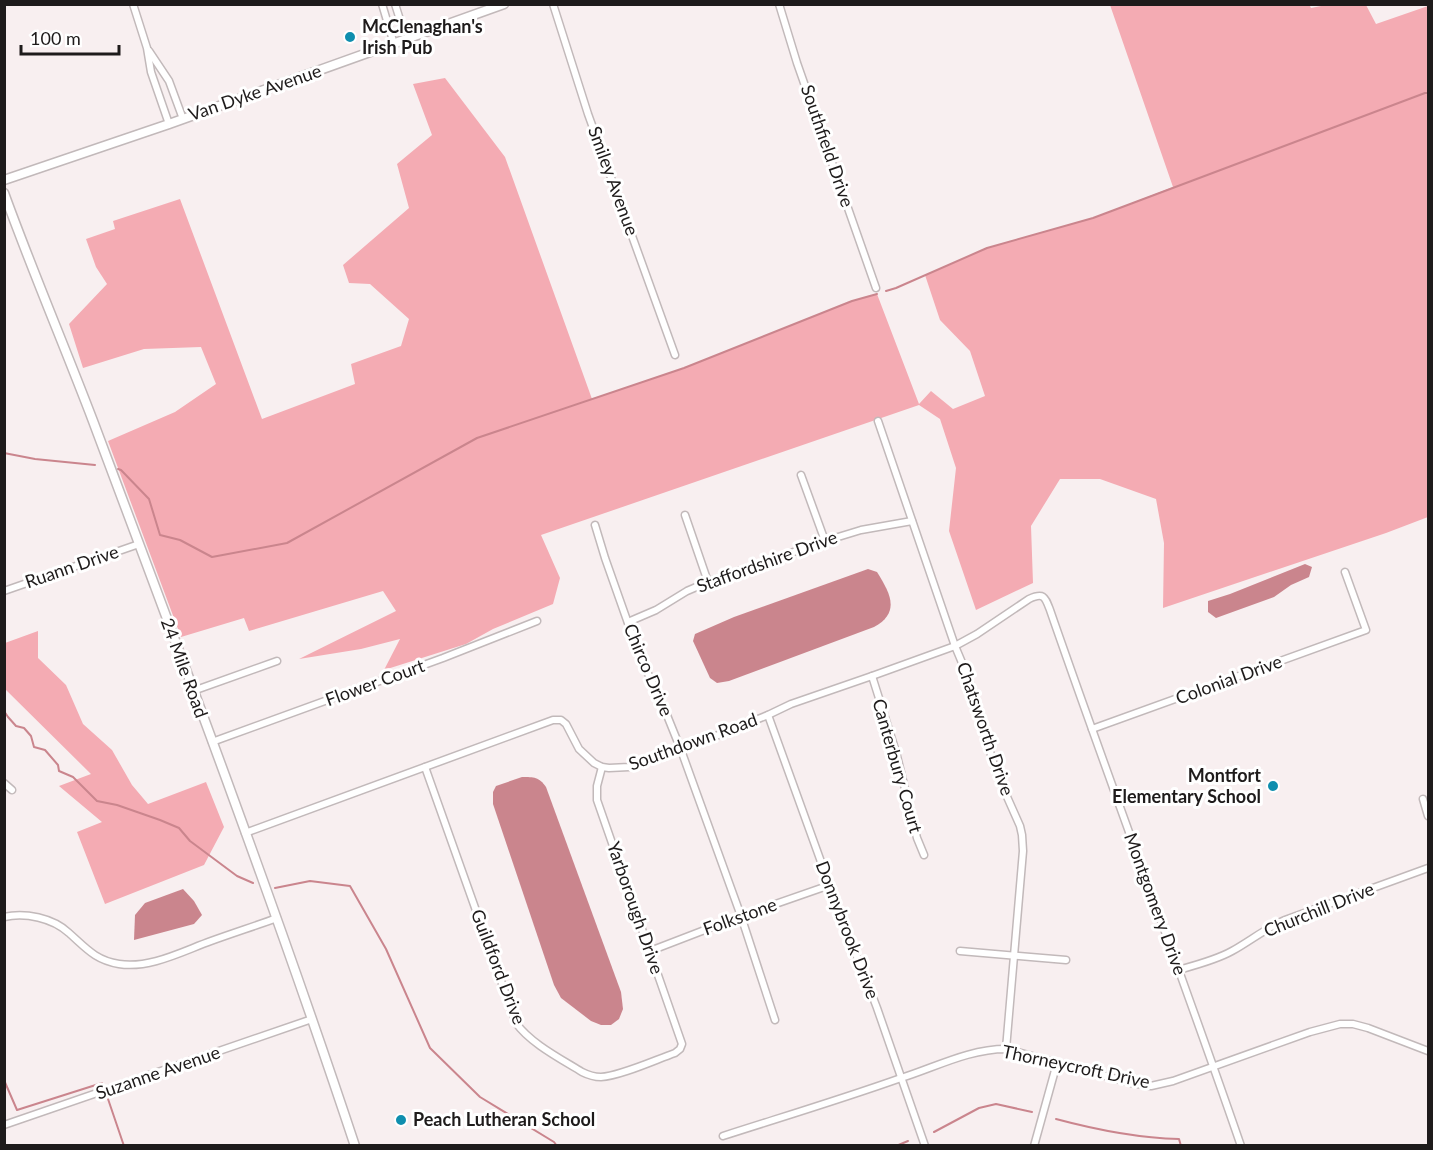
<svg xmlns="http://www.w3.org/2000/svg" width="1433" height="1150" viewBox="0 0 1433 1150" font-family="Lato,sans-serif">
<style>
.forest{fill:#f4abb3}
.water{fill:#ca858d}
.lines{fill:none;stroke-linecap:round;stroke-linejoin:round}
.stream{stroke:#ca858d;stroke-width:2}
.street-casing{stroke:#c2b9ba;stroke-width:9}
.secondary-casing{stroke:#c2b9ba;stroke-width:11}
.street{stroke:#fff;stroke-width:6}
.secondary{stroke:#fff;stroke-width:8}
.poi-dot{fill:#0f8eae;stroke:#fff;stroke-width:2}
.labels{text-anchor:middle;stroke-width:6;stroke-linejoin:round;paint-order:stroke}
.poi-label{font-size:18px;font-weight:bold;fill:#1e1b1b;stroke:#fff;text-anchor:start}
.street-label{font-size:18px;fill:#1e1b1b;stroke:#fff}
</style>
<rect width="100%" height="100%" fill="#f8eff0"/>
<g class="forest">
<polygon points="1309,4 1311,8 1326,5 1366,5 1376,24 1428,6 1428,517 1386,533 1163,608 1164,543 1156,499 1100,479 1060,479 1031,526 1033,583 976,610 949,531 956,468 940,419 919,405 541,535 560,578 553,604 493,629 466,644 384,670 400,639 361,649 299,659 396,611 383,591 249,631 244,618 181,637 108,441 175,412 216,384 201,347 144,349 83,368 69,324 107,284 96,267 86,239 115,229 113,221 180,199 262,419 355,384 351,364 401,346 409,319 370,284 349,283 343,265 409,208 397,164 432,135 413,84 445,78 505,157 592,399 684,368 852,301 877,294 919,404 931,391 953,409 985,396 970,351 940,320 925,275 987,248 1093,218 1173,187 1110,5"/>
<polygon points="38,631 38,658 66,685 83,724 112,750 132,785 148,804 206,782 224,827 204,865 105,904 77,832 102,822 59,786 91,774 5,689 5,643"/>
</g>
<g class="water">
<polygon points="1305,564 1312,567 1309,577 1291,585 1274,597 1216,618 1208,612 1208,601 1230,594"/>
<path d="M868 569 877 572C890 593 901 612 874 627L729 681 717 683 710 678 693 641 695 634 734 617Z"/>
<path d="M522 777C534 777 539 777 546 787L621 992 623 1009 619 1019 611 1025H601L591 1021 561 998 554 985 493 804V792L496 786Z"/>
<polygon points="183,889 194,901 202,915 194,924 134,940 135,915 145,903"/>
</g>
<g class="lines">
<g class="stream">
<polyline points="886,291 896,288 987,248 1093,218 1425,93 1428,93"/>
<polyline points="4,453 35,459 95,465"/>
<polyline points="118,469 121,470 149,499 160,535 180,540 212,557 287,543 477,438 684,368 852,301 877,294"/>
<polyline points="4,711 8,717 16,726 24,728 31,736 34,747 45,750 58,765 59,771 73,777 97,801 117,805 160,820 179,828 190,841 237,876 253,883"/>
<polyline points="275,888 310,881 350,886 386,949 430,1048 480,1097 554,1142 557,1146"/>
<polyline points="4,1080 17,1110 102,1083 103,1086"/>
<polyline points="107,1096 124,1146"/>
<path d="M1056 1119C1097 1130 1136 1138 1179 1139L1181 1146"/>
<polyline points="934,1132 979,1108 996,1104 1032,1112"/>
<polyline points="896,1146 908,1141"/>
</g>
<defs>
<g id="street">
<polyline points="133,4 147,48 151,72 169,124"/>
<polyline points="382,4 394,44"/>
<polyline points="395,4 401,23 410,38"/>
<polyline points="553,4 588,114 675,355"/>
<polyline points="779,4 797,63 876,288"/>
<polyline points="149,51 169,81 183,119"/>
<polyline points="878,421 955,646 968,677 996,772 1020,826 1022,835 1023,851 1006,1049"/>
<polyline points="801,475 825,541"/>
<polyline points="685,515 708,582"/>
<polyline points="595,525 605,558 641,660 658,693 681,750 741,916 775,1020"/>
<polyline points="4,591 139,544"/>
<polyline points="628,622 656,610 687,591 708,582 825,541 861,530 912,521"/>
<polyline points="872,676 896,752 917,838 924,855"/>
<polyline points="193,691 277,661"/>
<polyline points="768,715 846,931 861,966 877,1008 925,1146"/>
<polyline points="1092,729 1366,630 1345,572"/>
<polyline points="212,742 443,658 537,621"/>
<path d="M425 767 516 1023C530 1043 561 1059 582 1072 588 1075 594 1077 601 1077 620 1076 655 1060 675 1053L680 1049 682 1044 597 800V786L602 767"/>
<polyline points="4,783 12,790"/>
<polyline points="1423,799 1428,816"/>
<path d="M245 833 553 720H561L566 724 579 749 594 763 602 767 609 768 629 767 681 750 768 715 791 704 872 676 955 646 977 634 1029 599C1044 592 1045 597 1050 610 1112 789 1179 966 1241 1146"/>
<path d="M4 917C25 912 53 918 69 933 86 948 95 960 119 964 150 969 183 951 211 941 233 933 255 926 277 918"/>
<polyline points="650,951 741,916 830,885"/>
<polyline points="960,951 1066,960"/>
<path d="M1178 970C1196 965 1216 960 1232 951 1250 941 1266 928 1285 920L1428 868"/>
<polyline points="4,1125 312,1019"/>
<path d="M723 1136C782 1117 842 1099 901 1078 936 1067 969 1049 1006 1049L1131 1083 1151 1086 1173 1081 1310 1032 1340 1024H1353L1368 1028 1428 1051"/>
<polyline points="1034,1146 1057,1063"/>
</g>
<g id="secondary">
<polyline points="4,180 169,124 504,4"/>
<path d="M4 193C32 270 64 345 93 421 183 661 274 902 355 1146"/>
</g>
</defs>
<use href="#street" class="street-casing"/>
<use href="#secondary" class="secondary-casing"/>
<use href="#street" class="street"/>
<use href="#secondary" class="secondary"/>
</g>
<g class="poi-dot">
<circle cx="350" cy="37" r="6"/>
<circle cx="1273" cy="786" r="6"/>
<circle cx="401" cy="1120" r="6"/>
</g>
<g class="labels">
<g class="poi-label">
<text x="362" y="33">McClenaghan's<tspan x="362" dy="21">Irish Pub</tspan></text>
<text x="1261" y="782" text-anchor="end">Montfort<tspan x="1261" dy="21">Elementary School</tspan></text>
<text x="413" y="1126">Peach Lutheran School</text>
</g>
<g class="street-label">
<text transform="translate(255 93) rotate(-19)" y="6">Van Dyke Avenue</text>
<text transform="translate(827 146) rotate(71)" y="6">Southfield Drive</text>
<text transform="translate(613 181) rotate(70)" y="6">Smiley Avenue</text>
<text transform="translate(767 562) rotate(-20)" y="6">Staffordshire Drive</text>
<text transform="translate(72 567) rotate(-19)" y="6">Ruann Drive</text>
<text transform="translate(184 668) rotate(70)" y="6">24 Mile Road</text>
<text transform="translate(648 670) rotate(67)" y="6">Chirco Drive</text>
<text transform="translate(1229 680) rotate(-20)" y="6">Colonial Drive</text>
<text transform="translate(375 683) rotate(-20)" y="6">Flower Court</text>
<text transform="translate(985 729) rotate(71)" y="6">Chatsworth Drive</text>
<text transform="translate(693 742) rotate(-20)" y="6">Southdown Road</text>
<text transform="translate(897 766) rotate(74)" y="6">Canterbury Court</text>
<text transform="translate(1155 904) rotate(70)" y="6">Montgomery Drive</text>
<text transform="translate(635 908) rotate(71)" y="6">Yarborough Drive</text>
<text transform="translate(1319 910) rotate(-22)" y="6">Churchill Drive</text>
<text transform="translate(740 917) rotate(-20)" y="6">Folkstone</text>
<text transform="translate(847 930) rotate(69)" y="6">Donnybrook Drive</text>
<text transform="translate(498 967) rotate(69)" y="6">Guildford Drive</text>
<text transform="translate(1076 1067) rotate(12)" y="6">Thorneycroft Drive</text>
<text transform="translate(158 1073) rotate(-19)" y="6">Suzanne Avenue</text>
</g>
</g>
<rect width="1433" height="1150" fill="none" stroke="#1e1b1b" stroke-width="12"/>
<path d="M21 45v9h98v-9" fill="none" stroke="#1e1b1b" stroke-width="3"/>
<text x="30" y="45" font-size="18" fill="#1e1b1b" stroke="#ffffff" stroke-width="4.5" paint-order="stroke">100 m</text>
</svg>
